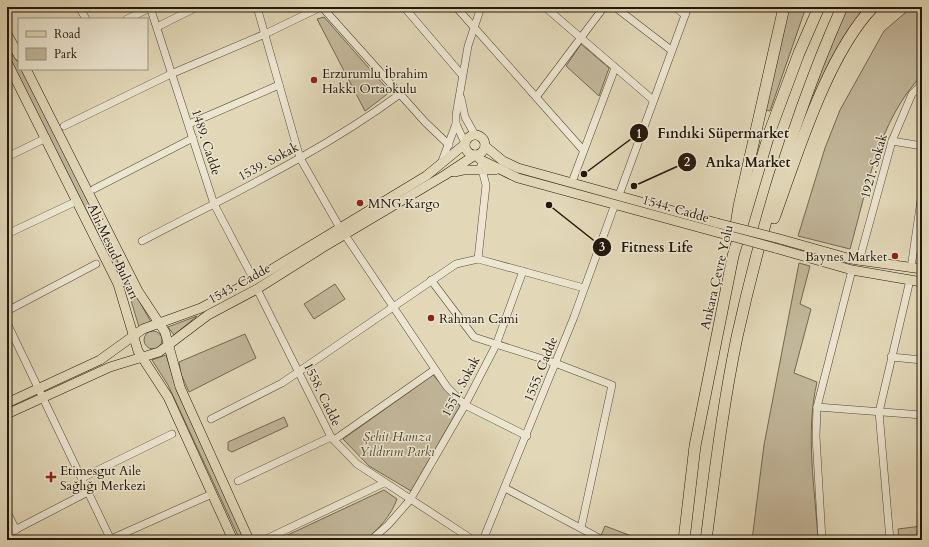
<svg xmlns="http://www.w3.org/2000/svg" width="929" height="547" viewBox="0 0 929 547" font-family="Cardo,serif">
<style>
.green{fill:#c2b79b;stroke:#726853}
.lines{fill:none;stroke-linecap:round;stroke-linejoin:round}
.minor-casing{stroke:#534836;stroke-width:8}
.major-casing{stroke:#23180b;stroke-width:10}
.highway-casing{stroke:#23180b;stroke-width:12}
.minor{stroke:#ece6d1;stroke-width:7}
.major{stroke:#e2d8b8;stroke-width:9}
.highway{stroke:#e2d8b8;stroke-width:11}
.major-bridge-casing{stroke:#23180b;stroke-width:10;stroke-linecap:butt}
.major-bridge{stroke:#e2d8b8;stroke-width:9}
.poi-dot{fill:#8f2418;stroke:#ece6d1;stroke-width:1.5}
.labels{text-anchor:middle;stroke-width:3;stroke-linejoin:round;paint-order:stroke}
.poi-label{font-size:13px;fill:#23180b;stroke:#ece6d1;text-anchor:start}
.street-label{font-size:13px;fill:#23180b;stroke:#ece6d1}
.park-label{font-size:13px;font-style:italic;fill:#534836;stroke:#ece6d1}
.leader{fill:none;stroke:#23180b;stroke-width:1.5}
.callout-dot{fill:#23180b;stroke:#ece6d1;stroke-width:1.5}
.mark-label{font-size:12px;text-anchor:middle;font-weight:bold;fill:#fff}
.callout-label{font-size:14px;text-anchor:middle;font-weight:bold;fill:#23180b;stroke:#ece6d1;stroke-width:3;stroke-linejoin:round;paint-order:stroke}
</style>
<rect width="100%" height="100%" fill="#e2d8b8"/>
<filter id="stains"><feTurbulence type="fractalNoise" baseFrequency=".005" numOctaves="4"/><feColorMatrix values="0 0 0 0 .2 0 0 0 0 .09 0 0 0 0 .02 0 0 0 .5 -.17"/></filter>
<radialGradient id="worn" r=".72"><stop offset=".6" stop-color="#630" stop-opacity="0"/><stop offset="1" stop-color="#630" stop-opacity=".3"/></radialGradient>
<g class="green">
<polygon points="787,7 806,7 770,111 763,109"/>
<polygon points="845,7 868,7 817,97 811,95"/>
<path d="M912 7H922L921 49 922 75C878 121 867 189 850 249L798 236 825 148 840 110 884 31Z"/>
<polygon points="324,17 390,92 365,111 317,19"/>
<polygon points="7,43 19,64 19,69 22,69 36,96 124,274 151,322 139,327 130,297 7,53"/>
<polygon points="581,44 609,68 599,96 566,66"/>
<path d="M799 263 810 266 800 304 811 309 794 373 817 382C805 433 815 488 818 540H752L764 445Z"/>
<polygon points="335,284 345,299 314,319 304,304"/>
<polygon points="197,316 174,335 168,327"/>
<circle cx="153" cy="340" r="9"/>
<polygon points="245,334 256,358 189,392 181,374 179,362"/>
<polygon points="166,355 177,391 245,540 240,540 168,385 152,360"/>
<polygon points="433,375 460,406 411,491 369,466 343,439"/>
<polygon points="284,417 288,426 232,452 228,450 228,442"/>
<path d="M384 490 397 499C391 516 379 528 366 540H277Z"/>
<polygon points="605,526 629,535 628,540 599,540"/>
<polygon points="922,526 922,540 899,540 898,529"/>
</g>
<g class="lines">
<defs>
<g id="minor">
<polyline points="79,7 86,19"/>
<polyline points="150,7 214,204 254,280"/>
<polyline points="257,7 300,158 340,228"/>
<polyline points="322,7 425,122 449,145"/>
<polyline points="404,7 462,75"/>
<polyline points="456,7 583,150"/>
<polyline points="545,7 653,100"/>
<polyline points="615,7 671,50"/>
<polyline points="675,7 685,15"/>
<polyline points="127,19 150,8"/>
<polyline points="157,27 197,7"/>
<polyline points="537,96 604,7"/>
<polyline points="461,98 465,117 475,135"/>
<polyline points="189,124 279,85"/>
<polyline points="64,126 171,74 265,34 321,7"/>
<polyline points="892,141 922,146"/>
<polyline points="465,143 456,124 456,115 468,46 481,7"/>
<polyline points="7,157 46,138"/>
<polyline points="442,161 456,124"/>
<polyline points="572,182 615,68"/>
<polyline points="94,189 193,138"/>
<polyline points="619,195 688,7"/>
<polyline points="7,234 77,201"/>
<polyline points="345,235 447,387 465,405 527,436"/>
<path d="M142 241C230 195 320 153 400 94"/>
<polyline points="478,259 486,185 481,166"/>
<polyline points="859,261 892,141 912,94 922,84"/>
<polyline points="911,268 922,193"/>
<polyline points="431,280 474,337 555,363 612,385 581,528"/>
<polyline points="257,289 331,437 357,464 473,540"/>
<polyline points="7,311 96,264"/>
<polyline points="7,323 111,540"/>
<polyline points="891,357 922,360"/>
<polyline points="817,407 922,415"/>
<polyline points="211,419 282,383 456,264 478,259 584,288"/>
<polyline points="334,440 434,370"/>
<polyline points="82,478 172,434"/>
<polyline points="238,481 331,437"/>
<polyline points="505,488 599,538"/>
<polyline points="7,512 16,530"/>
<polyline points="7,534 88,492"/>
<polyline points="111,539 212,494"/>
<polyline points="264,540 384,483"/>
<polyline points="371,540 388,525 410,500 465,405 496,345 523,271"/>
<polyline points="483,540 574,317 615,204"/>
<polyline points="822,540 816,436 817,407 852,270"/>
<polyline points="890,540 879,412 910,280"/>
</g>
<g id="major">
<polyline points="7,34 19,56"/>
<polyline points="7,62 118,284 138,351 168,397 233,540"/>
<polyline points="26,69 138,291 165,332 180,387 249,540"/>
<circle cx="475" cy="145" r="10"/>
<polyline points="485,146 503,161 518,168 717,223"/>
<polyline points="476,155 481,160 518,178 716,232"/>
<polyline points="454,172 463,170 495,170"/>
<polyline points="780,239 851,259 922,269"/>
<polyline points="775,248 852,270 922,282"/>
<polyline points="7,403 100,360 143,329 201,308 254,280 426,176 465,144"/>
<polyline points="7,414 110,367 159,352 208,315 257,289 322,248 445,175 475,155"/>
</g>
<g id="highway">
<path d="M774 218C797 155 827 55 873 7"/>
<polyline points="736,225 739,206 784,7"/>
<polyline points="684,540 695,446 733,256 770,131 799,53 819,7"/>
<path d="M706 540C715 472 723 404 737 337 762 224 795 113 842 7"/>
</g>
</defs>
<use href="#minor" class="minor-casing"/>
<use href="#major" class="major-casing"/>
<use href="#highway" class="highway-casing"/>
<use href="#minor" class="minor"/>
<use href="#major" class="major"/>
<use href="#highway" class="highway"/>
<defs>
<g id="major-bridge">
<polyline points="717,223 780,239"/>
<polyline points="716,232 775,248"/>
</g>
</defs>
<use href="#major-bridge" class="major-bridge-casing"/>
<use href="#major-bridge" class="major-bridge"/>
</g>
<g class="poi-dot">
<circle cx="314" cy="80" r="4"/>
<circle cx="360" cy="203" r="4"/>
<circle cx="895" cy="256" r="4"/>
<circle cx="431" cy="318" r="4"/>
<path d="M49 471h4v4h4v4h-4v4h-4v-4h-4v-4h4z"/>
</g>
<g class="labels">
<g class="poi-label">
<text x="322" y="78">Erzurumlu İbrahim<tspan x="322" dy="15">Hakkı Ortaokulu</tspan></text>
<text x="368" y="208">MNG Kargo</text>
<text x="887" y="261" text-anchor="end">Baynes Market</text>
<text x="439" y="323">Rahman Cami</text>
<text x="60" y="475">Etimesgut Aile<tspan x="60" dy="15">Sağlığı Merkezi</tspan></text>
</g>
<g class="street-label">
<text transform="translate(207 142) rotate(72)" y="5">1489. Cadde</text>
<text transform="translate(268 161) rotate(-28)" y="5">1539. Sokak</text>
<text transform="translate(873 166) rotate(-74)" y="5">1921. Sokak</text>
<text transform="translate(676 208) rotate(16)" y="5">1544. Cadde</text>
<text transform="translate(114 251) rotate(65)" y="5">Ahi Mesud Bulvarı</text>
<text transform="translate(716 277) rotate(-77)" y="5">Ankara Çevre Yolu</text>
<text transform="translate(239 283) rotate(-29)" y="5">1543. Cadde</text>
<text transform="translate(540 369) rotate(-68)" y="5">1555. Cadde</text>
<text transform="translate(460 386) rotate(-62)" y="5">1551. Sokak</text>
<text transform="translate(323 394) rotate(64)" y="5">1558. Cadde</text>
</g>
<g class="park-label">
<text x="397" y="441">Şehit Hamza<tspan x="397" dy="15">Yıldırım Parkı</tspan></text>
</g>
</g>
<path class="leader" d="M584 174L639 133M634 186L687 162M549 205L602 247"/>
<g class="callout-dot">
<circle cx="584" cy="174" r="4"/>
<circle cx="634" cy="186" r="4"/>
<circle cx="549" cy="205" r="4"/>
<circle cx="639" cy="133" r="10"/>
<circle cx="687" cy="162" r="10"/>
<circle cx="602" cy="247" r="10"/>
</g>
<g class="mark-label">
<text x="639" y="138">1</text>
<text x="687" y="166">2</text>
<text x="602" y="251">3</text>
</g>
<g class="callout-label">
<text x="723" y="138">Fındıki Süpermarket</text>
<text x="748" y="167">Anka Market</text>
<text x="657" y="252">Fitness Life</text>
</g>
<rect width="929" height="547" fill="none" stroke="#e2d8b8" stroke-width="24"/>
<rect x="8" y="8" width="913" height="531" fill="none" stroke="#23180b" stroke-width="2"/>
<rect x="12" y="12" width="905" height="523" fill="none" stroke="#23180b"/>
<rect x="18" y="18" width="130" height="52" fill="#ece6d1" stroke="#9c9482"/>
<rect x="26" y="31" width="20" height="6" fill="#e2d8b8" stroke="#9c9482"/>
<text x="54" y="38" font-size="12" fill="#23180b">Road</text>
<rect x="26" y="48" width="20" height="12" fill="#c2b79b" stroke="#9c9482"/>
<text x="54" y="58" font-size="12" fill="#23180b">Park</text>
<rect width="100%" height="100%" filter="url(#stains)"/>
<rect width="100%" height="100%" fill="url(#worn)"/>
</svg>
